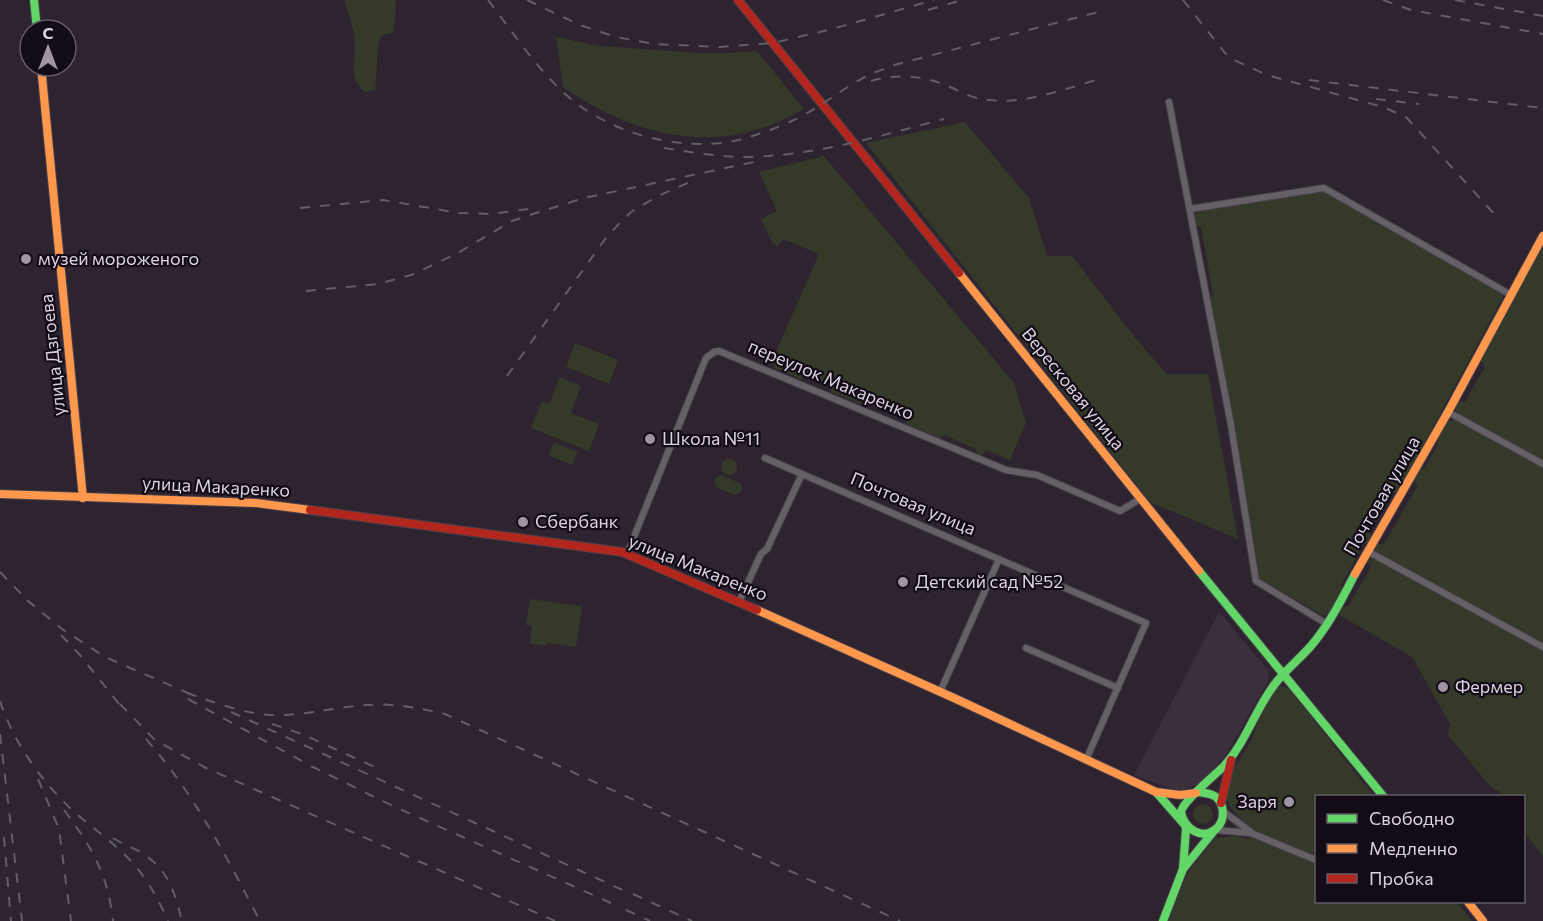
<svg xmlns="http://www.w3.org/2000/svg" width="1543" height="921" viewBox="0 0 1543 921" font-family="Commissioner,sans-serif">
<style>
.commercial{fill:#3b2f3c}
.green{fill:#343929}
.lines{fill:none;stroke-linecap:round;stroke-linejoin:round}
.street-casing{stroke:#48414b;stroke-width:8}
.fast-casing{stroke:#48414b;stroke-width:10}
.slow-casing{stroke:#48414b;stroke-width:10}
.jam-casing{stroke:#48414b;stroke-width:10}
.street{stroke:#656066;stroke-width:6}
.fast{stroke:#63d668;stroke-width:8}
.slow{stroke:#ff974d;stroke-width:8}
.jam{stroke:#b3261e;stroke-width:8}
.rail{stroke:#635d64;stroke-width:2;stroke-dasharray:10 10;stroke-linecap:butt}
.poi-dot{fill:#9f94a2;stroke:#130c16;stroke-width:2}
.labels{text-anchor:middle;stroke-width:4.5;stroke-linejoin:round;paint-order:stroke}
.poi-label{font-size:18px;fill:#dcd1e0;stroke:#130c16;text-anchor:start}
.street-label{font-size:18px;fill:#dcd1e0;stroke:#130c16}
</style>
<rect width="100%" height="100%" fill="#2d2430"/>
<polygon class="commercial" points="1219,612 1268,670 1269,679 1227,753 1201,784 1178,791 1134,775"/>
<g class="green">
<path d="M344 0H396L394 32 381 36C375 54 378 71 375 90L365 92C347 76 356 64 355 43 354 29 349 13 344 0Z"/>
<path d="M556 37 599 46 699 53H727L757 51 804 109C792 114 782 121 771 125 697 153 625 130 563 87Z"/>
<polygon points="965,122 1029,198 1047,256 1072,256 1136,339 1167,374 1208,374 1238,539 1150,502 866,143"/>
<polygon points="824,156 1014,383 1026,423 1010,460 986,450 981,456 977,454 976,449 944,435 940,438 906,424 906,419 865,401 861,404 831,392 830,386 805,375 800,379 775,368 772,361 819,254 783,239 778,246 773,244 761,219 777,211 759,172"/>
<polygon points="1324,191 1503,294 1503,297 1399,490 1393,493 1370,529 1371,538 1367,545 1364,543 1341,586 1343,589 1329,613 1324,616 1260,579 1234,425 1210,298 1213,295 1201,227 1196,226 1194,215 1198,211"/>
<polygon points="1543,249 1543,857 1524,831 1524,796 1501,796 1501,793 1490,786 1448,735 1450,724 1412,657 1341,616 1339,612 1342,607 1348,606 1371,567 1368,562 1378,544 1384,544 1418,485 1413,480 1419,470 1424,469 1438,444 1438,436 1445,423 1454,420 1458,414 1455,409 1457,402 1465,402 1485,367 1480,360 1539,250"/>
<polygon points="575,343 618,360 609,384 566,367"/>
<polygon points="560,377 581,386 571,413 599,424 589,451 531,428 542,401 549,404"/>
<polygon points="554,442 578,452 572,465 548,455"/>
<circle cx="729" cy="467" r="8"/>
<polygon points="720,475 740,483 742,488 741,492 734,495 716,487 714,480"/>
<polygon points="530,599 582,606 576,647 547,643 546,646 530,643 532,626 526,625"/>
<path d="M1280 686 1289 689 1374 796H1316V902H1457L1472 921H1167L1189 871 1215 838 1236 836 1249 839 1255 830C1246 822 1228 811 1227 798 1225 777 1240 760 1250 743 1258 727 1263 695 1280 686Z"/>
<circle cx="1203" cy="814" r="10"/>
</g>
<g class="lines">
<defs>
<g id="street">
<polyline points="1169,102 1231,425 1256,581 1327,624"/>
<polyline points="1190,209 1324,188 1511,295"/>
<polyline points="1448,412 1543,464"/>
<polyline points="765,458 1146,623 1086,760"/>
<polyline points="1369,552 1543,647"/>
<polyline points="627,554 706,358 714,352 719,351 1006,470 1037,475 1120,511 1140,499"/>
<polyline points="739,602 761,554 767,549 802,474"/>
<polyline points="1026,648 1118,688"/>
<polyline points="940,692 999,559"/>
<polyline points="1224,812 1251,832"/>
<polyline points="1215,830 1251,833 1316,860"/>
</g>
<g id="fast">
<polyline points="34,0 37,30"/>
<polyline points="1199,571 1383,796"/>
<polyline points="1156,792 1185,825 1186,829 1183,869 1163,921"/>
<path d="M1198 792C1205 793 1211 793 1216 797 1225 805 1225 820 1217 828 1202 842 1184 828 1181 812 1183 801 1214 776 1224 766 1245 743 1254 713 1272 688 1284 670 1302 658 1315 641 1331 621 1343 597 1355 574"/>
<polyline points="1183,869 1213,832"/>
</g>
<g id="slow">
<polyline points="41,66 83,498"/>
<polyline points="959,273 1199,571"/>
<polyline points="0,494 256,503 310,510"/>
<polyline points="1355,574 1448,412 1543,236"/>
<polyline points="757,610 954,698 1156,792 1180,795 1196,793"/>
<polyline points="1468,902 1483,921"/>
</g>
<g id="jam">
<polyline points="738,0 959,273"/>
<polyline points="310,510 622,552 757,610"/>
<polyline points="1221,803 1231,760"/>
</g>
</defs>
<use href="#street" class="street-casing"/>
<use href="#fast" class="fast-casing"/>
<use href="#slow" class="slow-casing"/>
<use href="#jam" class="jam-casing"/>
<use href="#street" class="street"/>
<use href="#fast" class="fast"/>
<use href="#slow" class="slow"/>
<use href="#jam" class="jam"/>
<g class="rail">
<path d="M488 0C512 31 534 65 563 92 605 132 677 152 734 141 755 136 775 129 794 120 820 108 840 90 865 77 874 72 885 69 894 65L1102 11"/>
<polyline points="527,0 580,25 616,37 655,44 720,47 773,43 832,29 934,0"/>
<polyline points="1183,0 1225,53 1234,60 1267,75 1383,107 1406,117 1498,218"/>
<polyline points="1383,0 1411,10 1543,34"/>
<polyline points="1455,0 1543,16"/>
<polyline points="928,10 962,0"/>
<polyline points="1309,80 1543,108"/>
<path d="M871 81C895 74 919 75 943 84 954 88 965 95 977 98 1019 108 1063 89 1103 78"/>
<polyline points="1376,99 1419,104"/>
<path d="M664 148C691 152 719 157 746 157 814 156 880 136 944 119"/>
<polyline points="300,208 383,200 459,213 491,214 528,209"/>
<polyline points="306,291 378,284 411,275 456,254 512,221 539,212 584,198 754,162"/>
<polyline points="507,376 608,235 631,212 658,196 692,181"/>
<polyline points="0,572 31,604"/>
<polyline points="27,600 62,629 105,657 195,696"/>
<polyline points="61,635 79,654 124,710"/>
<path d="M187 693C214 702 243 714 272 715 312 716 351 702 391 705 409 706 427 710 445 714L900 921"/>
<polyline points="188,699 311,766 393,806 620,907"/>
<path d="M0 701C13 741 39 778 70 808 89 826 111 840 129 859 146 877 158 898 168 921"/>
<polyline points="120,704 155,740 206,768 555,921"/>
<polyline points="231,712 627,892"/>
<polyline points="272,724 302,734 377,768"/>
<polyline points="0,734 22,921"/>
<path d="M146 739C194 793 227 858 260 921"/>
<polyline points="38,779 59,829 71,921"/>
<path d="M64 810C92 847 108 875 113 921"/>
<polyline points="4,837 11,921"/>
<path d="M113 838C121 843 130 847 139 851 168 869 174 889 182 921"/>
<polyline points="633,894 692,921"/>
<polyline points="626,910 650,921"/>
</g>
</g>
<g class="poi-dot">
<circle cx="26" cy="259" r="6"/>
<circle cx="650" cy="439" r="6"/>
<circle cx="523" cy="522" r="6"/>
<circle cx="903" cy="582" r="6"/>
<circle cx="1443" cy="687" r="6"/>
<circle cx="1289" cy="802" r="6"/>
</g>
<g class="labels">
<g class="poi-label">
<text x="38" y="265">музей мороженого</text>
<text x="662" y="445">Школа №11</text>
<text x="535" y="528">Сбербанк</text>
<text x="915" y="588">Детский сад №52</text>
<text x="1455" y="693">Фермер</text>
<text x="1277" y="808" text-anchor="end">Заря</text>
</g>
<g class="street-label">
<text transform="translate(53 355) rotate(-96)" y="6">улица Дзгоева</text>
<text transform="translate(831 380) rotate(23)" y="6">переулок Макаренко</text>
<text transform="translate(1073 389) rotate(51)" y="6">Вересковая улица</text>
<text transform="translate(216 487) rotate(3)" y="6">улица Макаренко</text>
<text transform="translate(1382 496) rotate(-60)" y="6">Почтовая улица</text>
<text transform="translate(913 504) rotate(23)" y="6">Почтовая улица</text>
<text transform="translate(698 568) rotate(22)" y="6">улица Макаренко</text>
</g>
</g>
<rect x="1315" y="795" width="210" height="108" fill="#130c16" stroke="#635b67" stroke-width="1.5"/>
<rect x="1327" y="814" width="30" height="9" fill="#63d668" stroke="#635b67" stroke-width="1.5"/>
<text x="1369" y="825" font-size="18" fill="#dcd1e0">Свободно</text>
<rect x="1327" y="844" width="30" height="9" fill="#ff974d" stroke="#635b67" stroke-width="1.5"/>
<text x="1369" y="855" font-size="18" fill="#dcd1e0">Медленно</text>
<rect x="1327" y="874" width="30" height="9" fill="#b3261e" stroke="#635b67" stroke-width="1.5"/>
<text x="1369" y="885" font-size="18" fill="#dcd1e0">Пробка</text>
<g transform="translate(48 48)"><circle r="28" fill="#130c16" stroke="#635b67" stroke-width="1.5"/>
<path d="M0-4.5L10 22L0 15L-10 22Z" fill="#9f94a2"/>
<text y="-9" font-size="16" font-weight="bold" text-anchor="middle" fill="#dcd1e0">С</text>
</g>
</svg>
